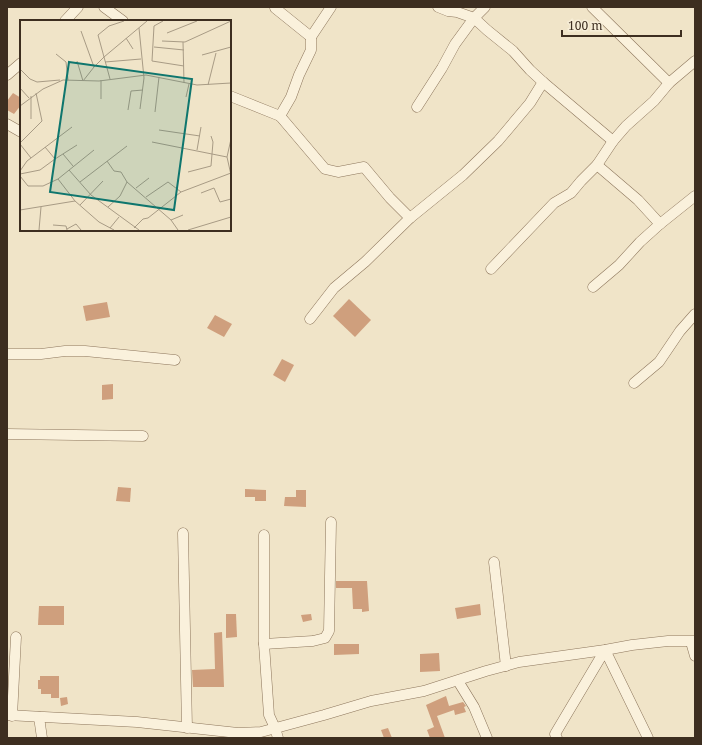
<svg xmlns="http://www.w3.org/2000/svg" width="702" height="745" viewBox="0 0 702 745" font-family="'Noto Serif',serif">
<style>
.building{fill:#cf9f7d}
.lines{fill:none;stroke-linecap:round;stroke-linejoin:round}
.street-casing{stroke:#8d765c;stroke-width:11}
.street{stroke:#faf1dc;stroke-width:10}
.inset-road{fill:none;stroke:#a89b85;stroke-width:1}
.view{fill:#0f766e;fill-opacity:0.15;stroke:#0f766e;stroke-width:2}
.inset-edge{fill:none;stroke:#3d2e20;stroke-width:2}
</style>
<rect width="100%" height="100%" fill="#f0e4c8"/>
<g class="building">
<polygon points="13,93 21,98 21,105 14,114 7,110 7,101"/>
<polygon points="349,299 371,320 355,337 333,316"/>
<polygon points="107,302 110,317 86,321 83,306"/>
<polygon points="215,315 232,324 224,337 207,328"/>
<polygon points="282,359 294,365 285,382 273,375"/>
<polygon points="113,384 113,399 102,400 102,385"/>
<polygon points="118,487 131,488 130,502 116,501"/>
<polygon points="245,489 266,490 266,501 255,501 255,497 245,497"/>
<polygon points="296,490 306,490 306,507 284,506 285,497 296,497"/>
<polygon points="336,581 367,581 369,611 362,612 362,609 353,609 352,588 336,588"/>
<polygon points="480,604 481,615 457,619 455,608"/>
<polygon points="39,606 64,606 64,625 38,625"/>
<polygon points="226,614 236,614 237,637 226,638"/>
<polygon points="311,614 312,620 303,622 301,615"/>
<polygon points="222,632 224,687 193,687 192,670 215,669 214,633"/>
<polygon points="334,644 359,644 359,654 334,655"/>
<polygon points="439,653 440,671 420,672 420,654"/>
<polygon points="40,676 59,676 59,698 51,698 51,694 41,694 41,689 38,689 38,680 40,680"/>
<polygon points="446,696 449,706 463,702 466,706 464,707 466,712 455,715 454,710 437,716 445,738 430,738 427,730 434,727 426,705"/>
<polygon points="67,697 68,704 61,706 60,698"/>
<polygon points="388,728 392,738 384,738 381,730"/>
</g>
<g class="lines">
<defs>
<g id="street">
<polyline points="104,7 123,21"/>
<polyline points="438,7 448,11 457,12 474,18 487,30 513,51 530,70 543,82 613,141"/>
<polyline points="592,7 669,83 695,61"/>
<polyline points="275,8 311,37"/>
<polyline points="65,21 78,7"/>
<polyline points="7,75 21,63"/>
<polyline points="230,96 280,116 291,97 299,75 311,50 311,37 331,7"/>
<polyline points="417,107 442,68 455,44 474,18 485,7"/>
<polyline points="280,116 325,169 338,172 364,167 390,198 410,218"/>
<polyline points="7,124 21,132"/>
<polyline points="597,165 638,200 660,224"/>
<polyline points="491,269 554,203 571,193 581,181 597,165 613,141 626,126 654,101 669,83"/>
<polyline points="593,287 619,265 640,242 660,224 695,196"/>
<polyline points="310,319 334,288 365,262 410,218 463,175 498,141 530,103 543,82"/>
<polyline points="7,354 41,354 65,351 85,351 175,360"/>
<polyline points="634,383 659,362 680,331 695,314"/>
<polyline points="7,434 143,436"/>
<polyline points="183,533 187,728"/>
<polyline points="264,535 264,644 269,715 275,728 278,738"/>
<polyline points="494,562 506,666"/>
<polyline points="691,642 695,656"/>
<polyline points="264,644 313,641 325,638 329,631 331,522"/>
<polyline points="458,681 474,707 487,738"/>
<polyline points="7,715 137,722 238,733 261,732 324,715 371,701 424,691 486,671 519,662 605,650 632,645 668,641 695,641"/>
<polyline points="12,716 16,637"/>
<polyline points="39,717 42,738"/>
<polyline points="557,738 555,734 605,650 648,738"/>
</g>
</defs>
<use href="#street" class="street-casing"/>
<use href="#street" class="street"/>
</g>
<g transform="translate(20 20)">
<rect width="211" height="211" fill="#f0e4c8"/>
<path class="inset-road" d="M143 1 134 6 132 41 164 46M119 8 124 58 120 89M147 13 177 1M106 18 113 29M142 21 165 22 211 1M163 22 164 63M134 27 164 30M36 34 46 42 48 60M182 35 211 27M57 41 63 61 74 47 61 11M85 42 121 39M74 47 84 37 78 15 89 6 104 1M0 49 10 59 17 62 40 60M90 59 84 37 127 1M188 65 196 33M0 68 9 78M166 77 169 64M81 79V60M0 86 23 69 43 60 79 61 126 55 177 65 211 63M108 90 111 71 123 70M135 92 139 57M11 99V76M139 110 180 116M211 119 207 137 211 155M132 122 207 137M0 123 22 101 16 73M0 124 11 138M25 127 35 139 57 125M177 130 181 107M43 134 53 146M87 141 94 151 101 152 107 162M49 150 71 175 119 210M0 151 7 141 52 107M168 152 191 146 193 122 191 116M0 154 20 150 35 139M0 156 8 166H23L38 159 55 181 79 202 94 210M38 159 74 130M60 162 107 126M116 168 129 158M181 173 194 168 200 182 211 179M126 177 148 162 161 172M60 185 83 161M88 187 100 176 107 162 151 200 158 210M0 190 55 181M151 200 163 195M33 205 46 206 47 210M90 208 99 197M114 208 123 199 128 198 161 172 211 153M47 209 56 204 61 210M19 210 21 187M168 210 211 197"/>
<path class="view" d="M49 42 172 59 154 190 30 172Z"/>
<rect width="211" height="211" class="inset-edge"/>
</g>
<rect width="702" height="745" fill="none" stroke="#3d2e20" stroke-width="16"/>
<path d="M562 30v6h119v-6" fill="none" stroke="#3d2e20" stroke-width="2"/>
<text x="568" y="30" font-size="12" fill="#3d2e20" stroke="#f7eed8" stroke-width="3" paint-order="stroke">100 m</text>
</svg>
